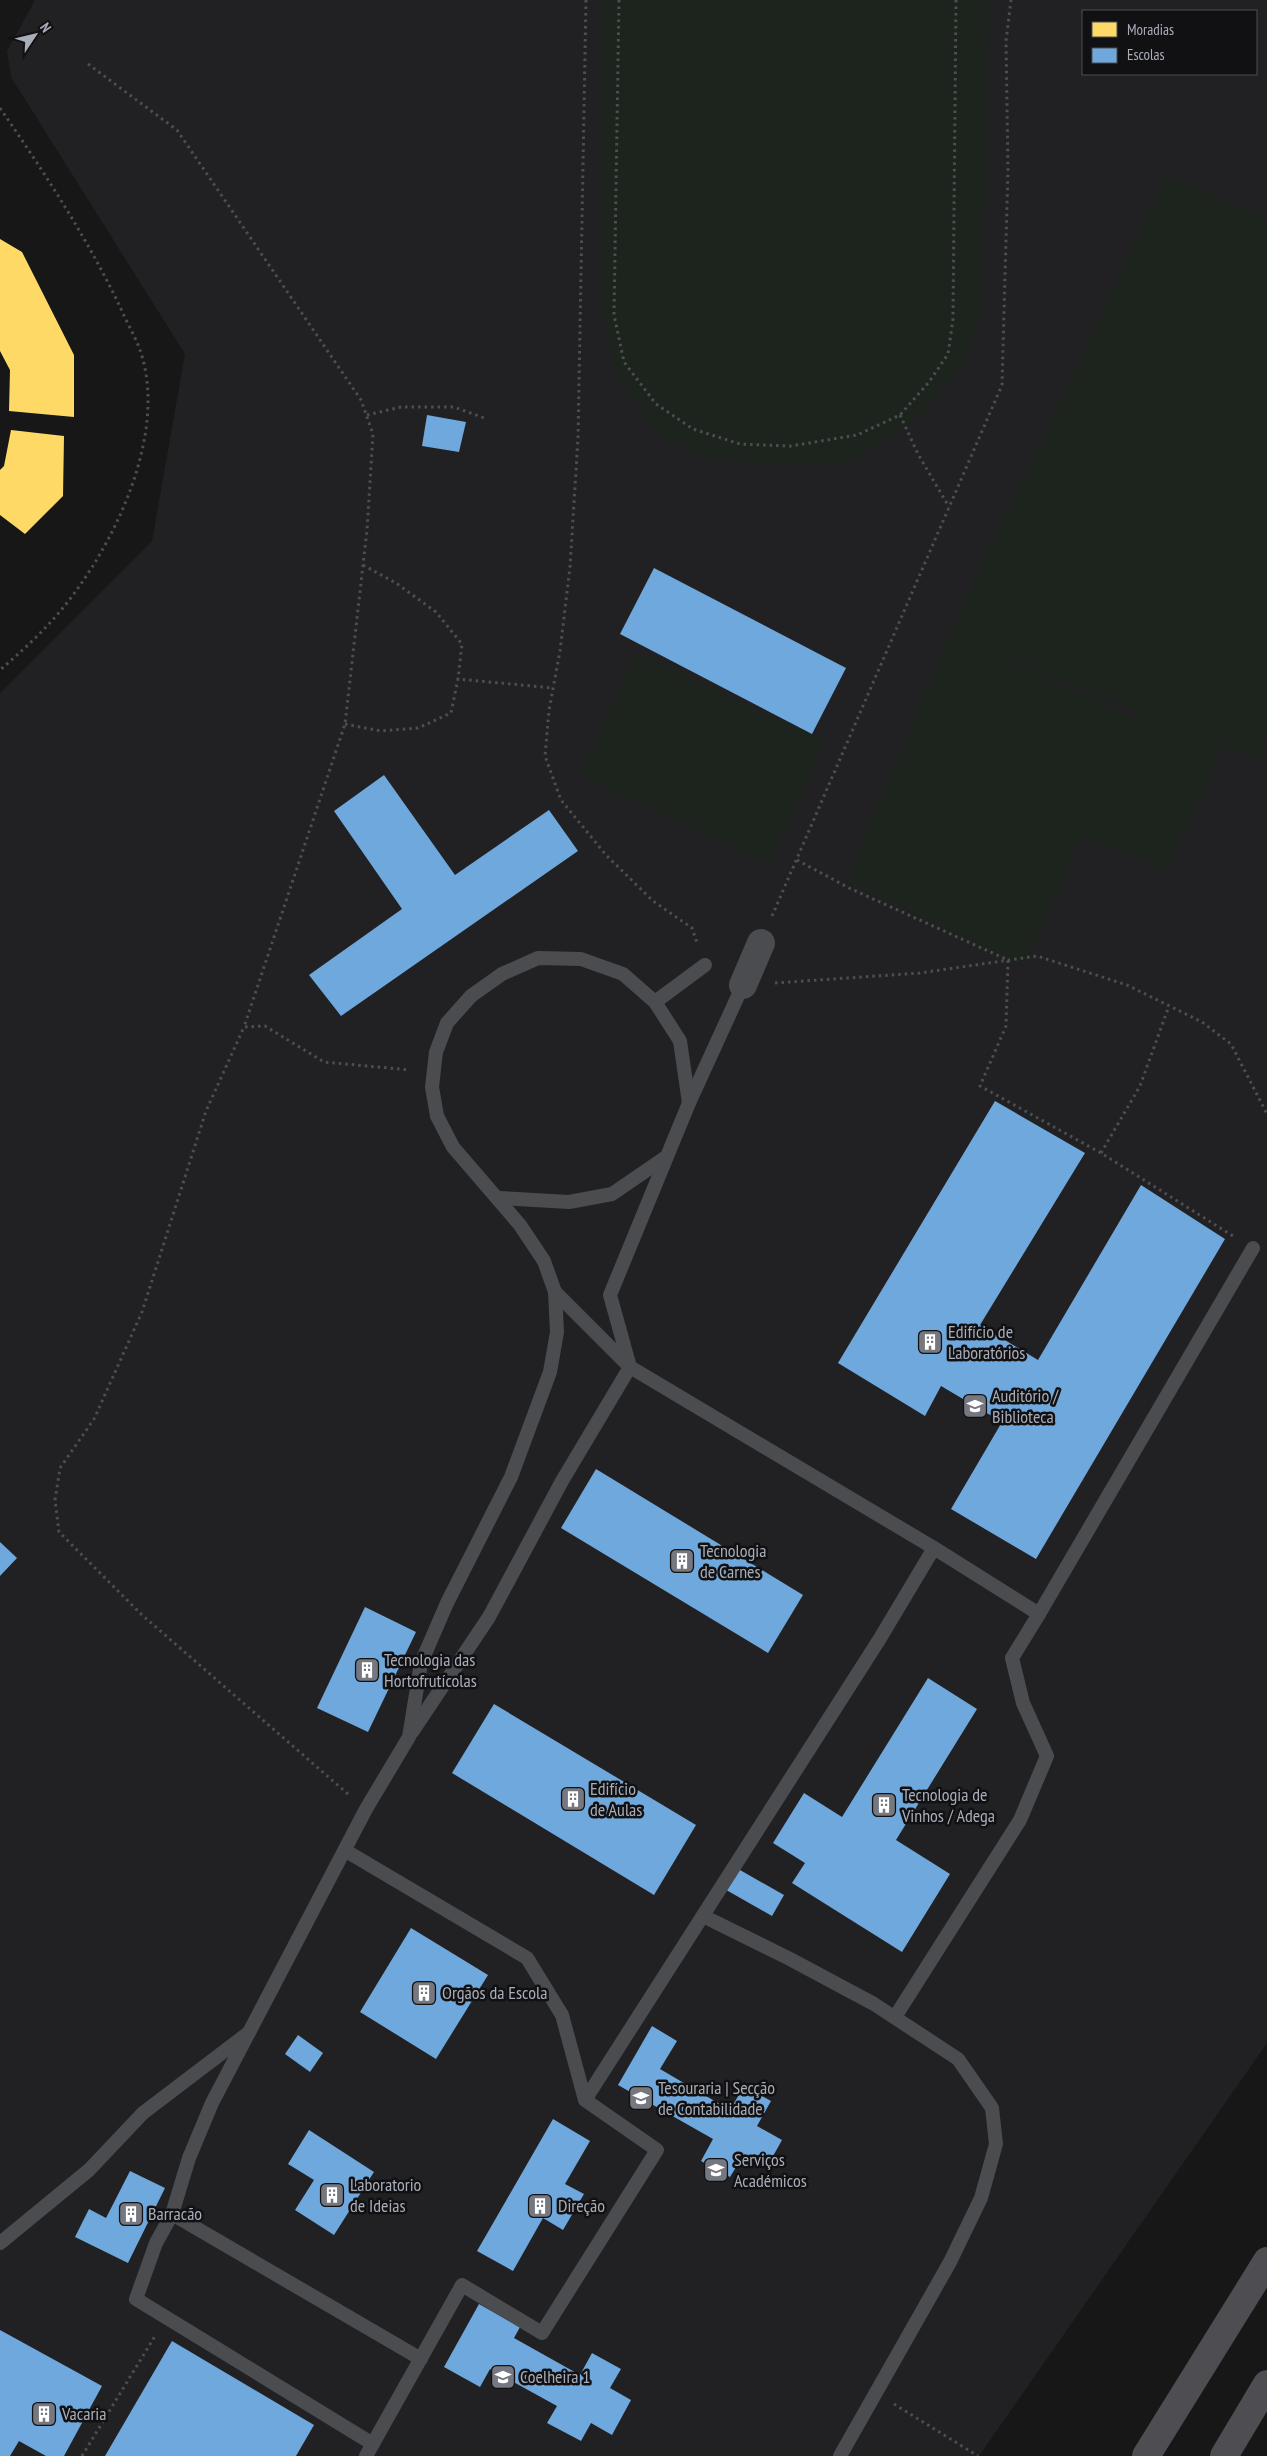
<svg xmlns="http://www.w3.org/2000/svg" width="1267" height="2456" viewBox="0 0 1267 2456" font-family="'PT Sans Narrow',sans-serif">
<style>
.built{fill:#212123;fill-rule:evenodd}
.green{fill:#1d241e;fill-rule:evenodd}
.homes{fill:#ffd966}
.schools{fill:#6fa8dc}
.lines{fill:none;stroke-linecap:round;stroke-linejoin:round}
.path{stroke:#4d4e52;stroke-width:3;stroke-dasharray:2.5 4;stroke-linecap:butt}
.service{stroke:#4b4c50;stroke-width:14}
.minor{stroke:#4b4c50;stroke-width:28}
.trunk{stroke:#4e4e52;stroke-width:28}
.labels{text-anchor:middle;stroke-width:5;stroke-linejoin:round;paint-order:stroke}
.poi-label{font-size:18px;fill:#a8adb8;stroke:#111113;text-anchor:start}
</style>
<rect width="100%" height="100%" fill="#171717"/>
<path class="built" d="M35 0H1267V2043L979 2456H0V693L152 541 185 354 11 77 7 51ZM1083 11H1256V74H1083Z"/>
<g class="green">
<polygon points="600,0 990,0 982,291 974,341 950,380 926,411 890,437 844,465 765,464 702,457 662,436 633,400 614,367 602,307"/>
<path d="M1167 175 1267 219V736L1257 760 1223 747 1167 870 1081 837 1025 966 846 882 949 635ZM966 642 1138 712 1108 779 1134 718Z"/>
<polygon points="636,652 825,741 769,864 579,776"/>
</g>
<g class="homes">
<polygon points="0,239 22,252 74,355 74,417 9,411 10,370 0,351"/>
<polygon points="11,430 64,436 63,496 25,534 0,515 0,470 4,466"/>
</g>
<g class="schools">
<polygon points="427,415 466,422 459,452 422,446"/>
<polygon points="654,568 846,668 812,734 620,634"/>
<polygon points="384,775 455,875 549,810 578,851 341,1016 309,975 402,909 334,811"/>
<polygon points="995,1101 1085,1153 980,1325 1038,1360 1141,1185 1225,1239 1036,1559 951,1509 1002,1422 941,1386 925,1416 838,1363"/>
<polygon points="596,1469 803,1595 768,1653 561,1528"/>
<polygon points="0,1542 17,1558 0,1576"/>
<polygon points="365,1607 416,1632 368,1732 317,1708"/>
<polygon points="928,1678 977,1709 896,1840 950,1874 902,1952 792,1883 805,1863 773,1843 804,1793 842,1817"/>
<polygon points="494,1704 696,1825 654,1895 452,1773"/>
<polygon points="733,1866 784,1895 772,1916 721,1887"/>
<polygon points="411,1928 488,1975 436,2059 360,2012"/>
<polygon points="652,2026 677,2041 660,2069 730,2110 744,2086 771,2101 757,2126 782,2140 767,2167 744,2154 730,2177 701,2161 713,2139 618,2085"/>
<polygon points="298,2035 323,2053 310,2072 285,2054"/>
<polygon points="553,2119 590,2141 565,2184 584,2194 563,2230 543,2218 513,2271 477,2251"/>
<polygon points="309,2130 374,2172 334,2235 295,2210 314,2180 288,2164"/>
<polygon points="130,2171 165,2188 128,2263 75,2237 89,2209 106,2218"/>
<polygon points="479,2304 520,2327 514,2338 580,2375 592,2353 621,2369 610,2388 631,2400 612,2435 591,2423 581,2441 547,2423 557,2406 490,2369 480,2387 444,2367"/>
<polygon points="0,2330 102,2386 64,2456 46,2456 19,2441 10,2456 0,2456"/>
<polygon points="172,2341 314,2425 296,2456 105,2456"/>
</g>
<g class="lines">
<g class="path">
<polyline points="586,0 578,438 570,567 560,651 549,710 545,756 561,800 606,855 653,901 692,928 697,943"/>
<polyline points="619,0 614,315 624,362 656,404 693,429 740,444 791,446 857,435 900,415 929,382 948,354 953,319 956,0"/>
<polyline points="88,64 177,130 361,400 373,434 367,530 345,724 244,1027"/>
<path d="M0 108C44 172 88 239 121 309 127 323 135 336 140 350 169 433 114 546 62 609 44 631 21 652 0 670"/>
<polyline points="367,415 401,407 454,407 487,419"/>
<polyline points="900,415 918,454 949,507"/>
<polyline points="363,565 396,583 436,612 462,644 458,679"/>
<polyline points="345,724 381,731 418,728 451,713 458,679 553,688"/>
<polyline points="797,860 849,888 1008,960 1006,1026 980,1086 1101,1153 1233,1236"/>
<polyline points="772,916 1002,385 1008,169 1006,41 1011,0"/>
<polyline points="775,983 920,973 1037,956 1127,985 1202,1022 1231,1044 1267,1114"/>
<polyline points="1101,1153 1140,1086 1169,1006"/>
<polyline points="348,1794 142,1615 59,1532 55,1500 60,1468 94,1419 142,1312 206,1111 244,1027 265,1026 324,1062 410,1070"/>
<polyline points="894,2404 978,2456"/>
<polyline points="82,2456 155,2336"/>
</g>
<g class="service">
<polyline points="743,985 689,1103 610,1295 630,1367 934,1548"/>
<polyline points="655,1002 705,965"/>
<polyline points="499,1198 569,1202 612,1194 666,1157"/>
<polyline points="412,1732 489,1617 562,1481 630,1367 555,1292"/>
<polyline points="346,1851 527,1958 562,2015 585,2100"/>
<polyline points="703,1916 790,1959 874,2004 958,2059 992,2108 996,2144 981,2198 950,2262 840,2456"/>
<polyline points="895,2017 1020,1820 1047,1756 1023,1703 1012,1658 1039,1614"/>
<polyline points="172,2214 421,2359"/>
<polyline points="0,2243 89,2170 143,2113 247,2034"/>
<polyline points="373,2444 136,2299 156,2243 172,2214 189,2158 212,2103 366,1809 409,1737 421,1663 447,1603 511,1477 550,1372 557,1332 555,1292 544,1261 520,1225 453,1147 437,1116 432,1087 436,1052 447,1023 471,996 502,974 538,958 581,959 623,974 655,1002 680,1041 689,1103"/>
<polyline points="366,2456 462,2285 542,2333 657,2150 585,2100 879,1640 934,1548 1039,1614 1253,1248"/>
</g>
<polyline class="minor" points="743,985 761,943"/>
<g class="trunk">
<polyline points="1146,2456 1267,2261"/>
<polyline points="1224,2456 1267,2384"/>
</g>
</g>
<defs>
<symbol id="building-square" viewBox="-11 -11 22 22"><rect x="-9" y="-9" width="18" height="18" rx="4" fill="#757880" stroke="#111113"/><path d="M-4-6H4V6H1V3H-1V6H-4ZM-2.5-4.3h1.7v1.8h-1.7ZM.8-4.3h1.7v1.8H.8ZM-2.5-1h1.7V.8h-1.7ZM.8-1h1.7V.8H.8Z" fill="#fff"/></symbol>
<symbol id="university-square" viewBox="-11 -11 22 22"><rect x="-9" y="-9" width="18" height="18" rx="4" fill="#757880" stroke="#111113"/><path d="M0-5L7-2L0 1L-7-2ZM-4 1L0 2.5L4 1V4Q0 6-4 4Z" fill="#fff"/></symbol>
</defs>
<g fill-rule="evenodd">
<use href="#building-square" x="916" y="1328" width="28" height="28"/>
<use href="#university-square" x="961" y="1392" width="28" height="28"/>
<use href="#building-square" x="668" y="1547" width="28" height="28"/>
<use href="#building-square" x="353" y="1656" width="28" height="28"/>
<use href="#building-square" x="559" y="1785" width="28" height="28"/>
<use href="#building-square" x="870" y="1791" width="28" height="28"/>
<use href="#building-square" x="410" y="1979" width="28" height="28"/>
<use href="#university-square" x="627" y="2084" width="28" height="28"/>
<use href="#university-square" x="702" y="2156" width="28" height="28"/>
<use href="#building-square" x="318" y="2181" width="28" height="28"/>
<use href="#building-square" x="526" y="2192" width="28" height="28"/>
<use href="#building-square" x="117" y="2200" width="28" height="28"/>
<use href="#university-square" x="489" y="2363" width="28" height="28"/>
<use href="#building-square" x="30" y="2400" width="28" height="28"/>
</g>
<g class="labels">
<g class="poi-label">
<text x="948" y="1338">Edifício de<tspan x="948" dy="21">Laboratórios</tspan></text>
<text x="992" y="1402">Auditório /<tspan x="992" dy="21">Biblioteca</tspan></text>
<text x="700" y="1557">Tecnologia<tspan x="700" dy="21">de Carnes</tspan></text>
<text x="384" y="1666">Tecnologia das<tspan x="384" dy="21">Hortofrutícolas</tspan></text>
<text x="590" y="1795">Edifício<tspan x="590" dy="21">de Aulas</tspan></text>
<text x="902" y="1801">Tecnologia de<tspan x="902" dy="21">Vinhos / Adega</tspan></text>
<text x="442" y="1999">Orgãos da Escola</text>
<text x="658" y="2094">Tesouraria | Secção<tspan x="658" dy="21">de Contabilidade</tspan></text>
<text x="734" y="2166">Serviços<tspan x="734" dy="21">Académicos</tspan></text>
<text x="350" y="2191">Laboratorio<tspan x="350" dy="21">de Ideias</tspan></text>
<text x="558" y="2212">Direção</text>
<text x="148" y="2220">Barracão</text>
<text x="520" y="2383">Coelheira 1</text>
<text x="62" y="2420">Vacaria</text>
</g>
</g>
<rect x="1082" y="10" width="175" height="65" fill="#111113" stroke="#4d4f55"/>
<rect x="1092" y="22" width="25" height="15" fill="#ffd966" stroke="#4d4f55"/>
<text x="1127" y="35" font-size="15" fill="#a8adb8">Moradias</text>
<rect x="1092" y="48" width="25" height="15" fill="#6fa8dc" stroke="#4d4f55"/>
<text x="1127" y="60" font-size="15" fill="#a8adb8">Escolas</text>
<g transform="translate(35 35) rotate(55)" stroke="#111113" stroke-width="4" paint-order="stroke">
<path d="M0-4L9 19L0 12L-9 19Z" fill="#a8adb8"/>
<text y="-8" font-size="14" font-weight="bold" text-anchor="middle" fill="#a8adb8">N</text>
</g>
</svg>
